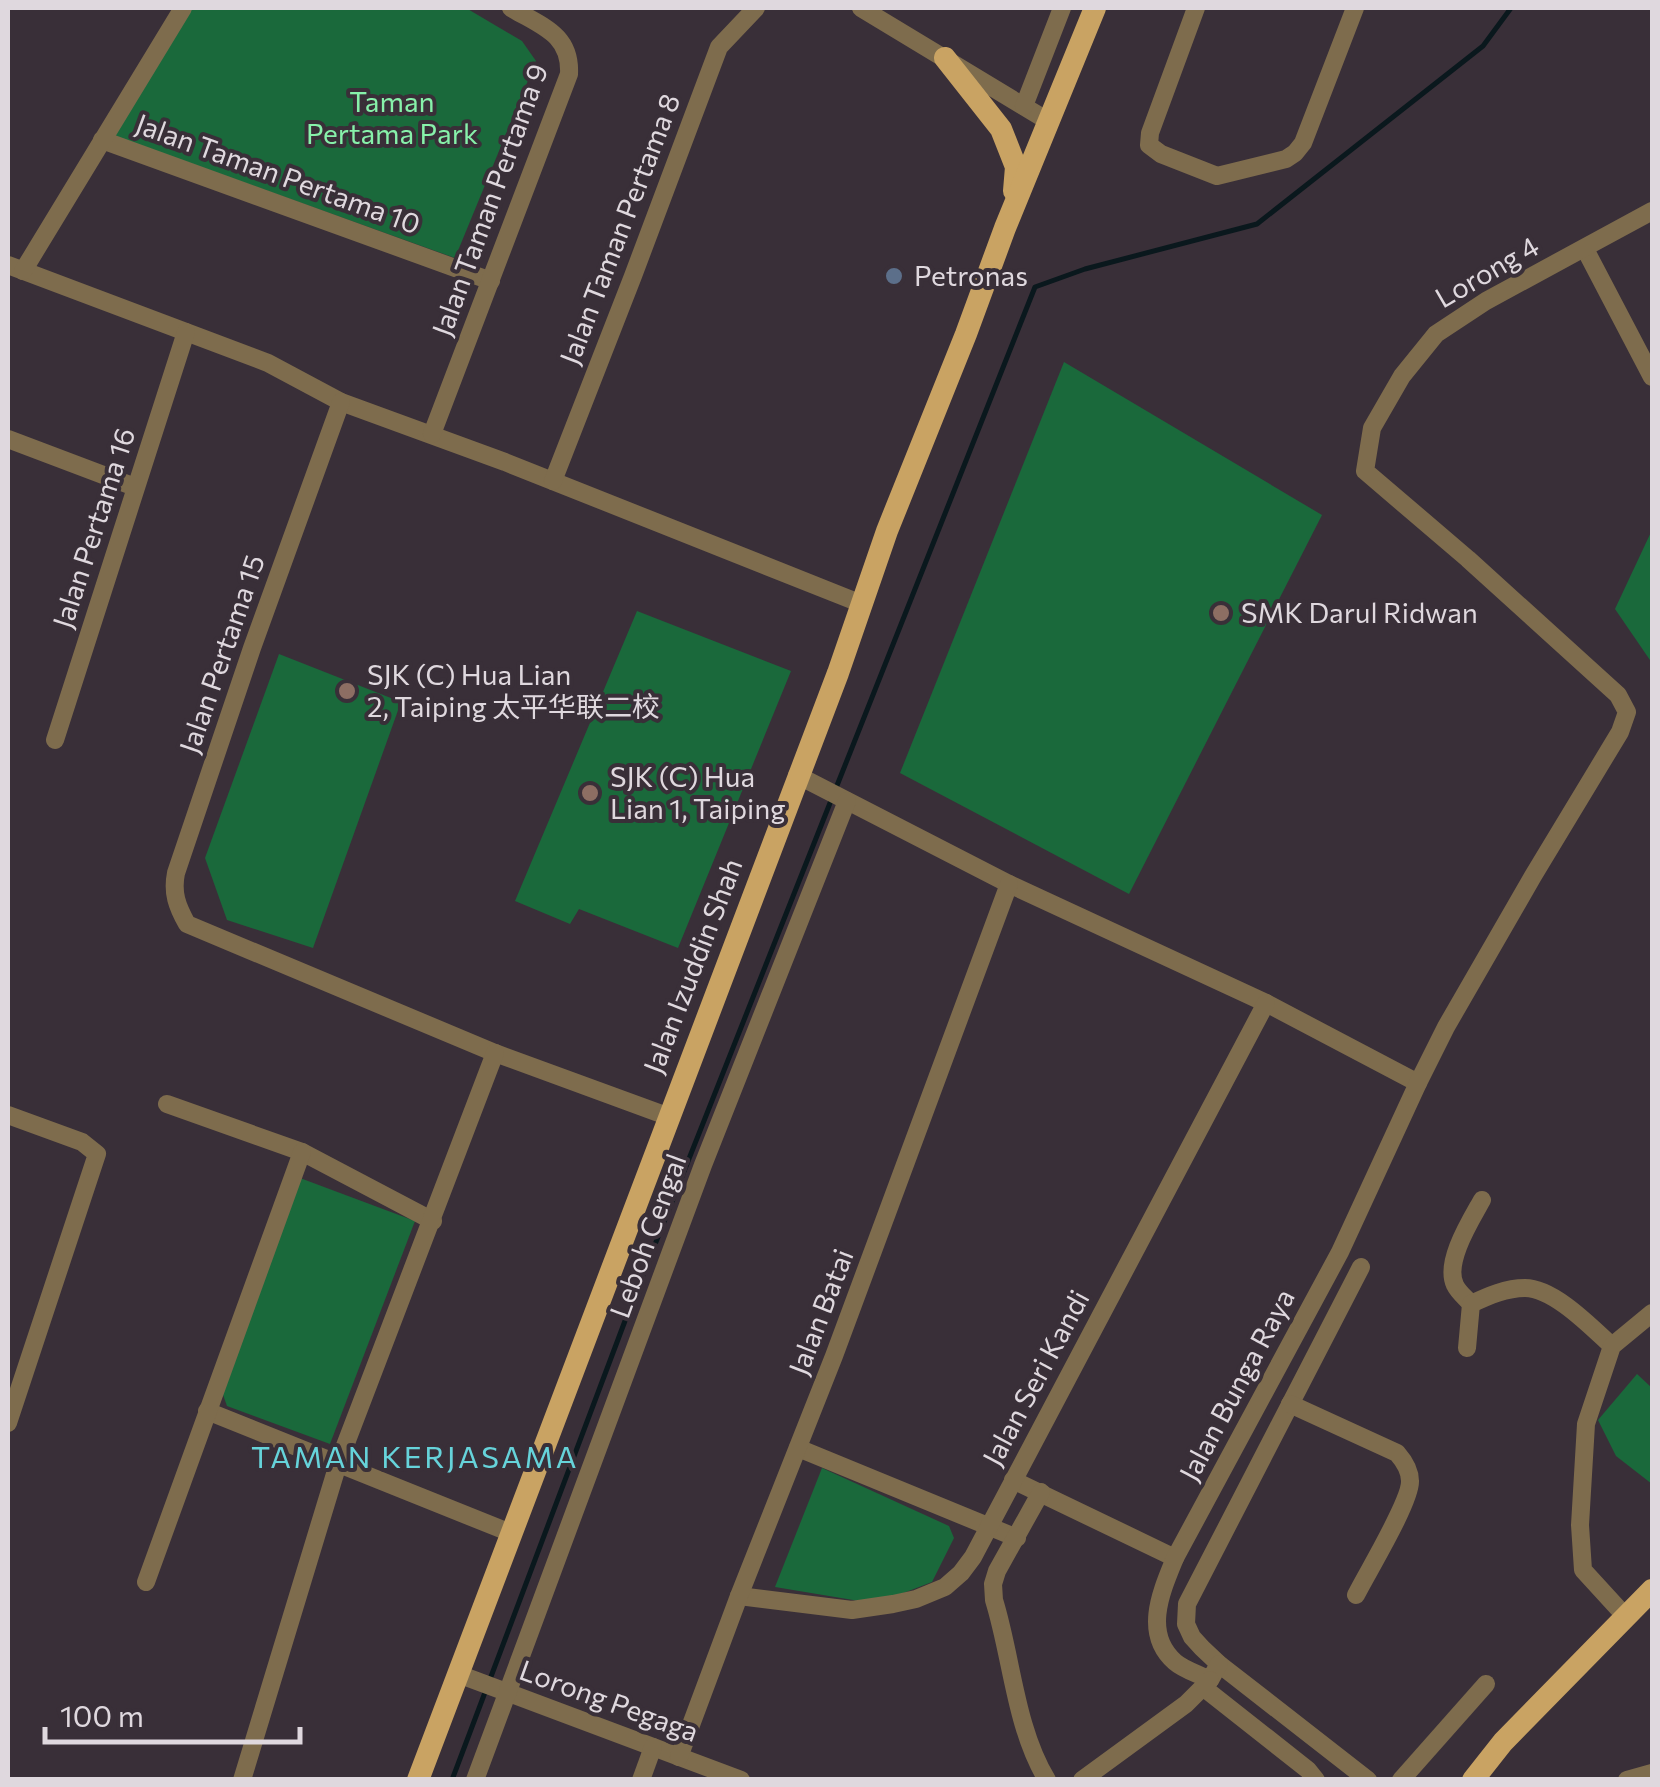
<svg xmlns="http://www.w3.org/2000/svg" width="1660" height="1787" viewBox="0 0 1660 1787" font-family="Commissioner,'Noto Sans SC',sans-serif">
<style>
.green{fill:#1a693b}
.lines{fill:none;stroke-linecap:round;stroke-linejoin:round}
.stream{stroke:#0a181d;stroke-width:5}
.minor{stroke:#7e6c4d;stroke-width:18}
.major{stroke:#c9a363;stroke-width:22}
.service-dot{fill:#5c6f8a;stroke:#392f38;stroke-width:4}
.education-dot{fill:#8d6e63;stroke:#392f38;stroke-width:4}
.labels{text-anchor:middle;stroke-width:8;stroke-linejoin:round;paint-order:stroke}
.park-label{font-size:28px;fill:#87f1aa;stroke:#392f38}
.street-label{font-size:28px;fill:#dfd8de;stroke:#392f38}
.poi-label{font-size:28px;fill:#dfd8de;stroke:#392f38;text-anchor:start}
.neighbourhood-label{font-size:30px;letter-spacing:2.5px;fill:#66d3da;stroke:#392f38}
</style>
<rect width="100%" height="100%" fill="#392f38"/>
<g class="green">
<polygon points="191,8 466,8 522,41 536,61 455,258 112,135"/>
<polygon points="1064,362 1322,515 1129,894 900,773"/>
<polygon points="1652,530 1652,663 1615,609"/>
<polygon points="637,611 791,671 678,948 579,909 570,924 515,901"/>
<polygon points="279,654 401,702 313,948 227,920 205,858"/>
<polygon points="300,1178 415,1221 330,1444 227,1406 221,1389"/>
<polygon points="1637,1374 1652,1388 1652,1484 1616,1456 1598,1420"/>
<polygon points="822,1468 949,1526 954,1538 932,1582 893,1597 859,1601 775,1587"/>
</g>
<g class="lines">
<g class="stream">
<polyline points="836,788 1035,287 1085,269 1257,224 1483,46 1511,8"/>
<polyline points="452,1780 631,1305 832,798"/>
</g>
<g class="minor">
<polyline points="861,8 1048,121"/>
<polyline points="1196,8 1150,133 1149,145 1161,154 1217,176 1286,159 1295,153 1303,143 1355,8"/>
<polyline points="1024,106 1062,8"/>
<polyline points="102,140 491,281"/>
<polyline points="1585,249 1652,377"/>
<polyline points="8,265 268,363 341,402 505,462 862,604"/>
<polyline points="23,271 183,8"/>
<path d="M341 402 252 648 176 873C172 893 177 906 187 924L495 1053 667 1116"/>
<path d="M432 434 569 74C571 34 541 26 511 8"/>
<polyline points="8,439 135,487"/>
<polyline points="553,481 633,276 719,47 756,8"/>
<polyline points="55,740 186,332"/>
<polyline points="797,775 1009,884 1266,1003 1418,1083"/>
<polyline points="167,1104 302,1152 433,1221"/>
<polyline points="8,1115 82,1142 97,1154 8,1423"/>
<polyline points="1361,1267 1187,1604 1186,1624 1192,1637 1202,1648 1219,1664 1368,1780"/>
<path d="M1471 1304C1467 1299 1458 1292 1455 1285 1444 1262 1471 1220 1482 1200"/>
<path d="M1467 1348 1471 1304C1488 1296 1506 1288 1525 1288 1554 1288 1592 1328 1612 1346"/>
<path d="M1290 1404 1397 1453C1404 1461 1410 1471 1410 1481 1411 1501 1367 1573 1356 1595"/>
<polyline points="207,1411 511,1533"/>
<polyline points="798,1448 1017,1538"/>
<polyline points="1013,1480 1175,1558"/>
<path d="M1041 1492 997 1571 993 1584 994 1600C1012 1658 1015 1727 1047 1780"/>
<polyline points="146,1582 302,1152"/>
<polyline points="739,1596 852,1610 893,1604 916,1599 945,1587 961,1573 973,1557 1266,1003"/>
<polyline points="1626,1617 1583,1570 1580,1525 1586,1424 1612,1346 1652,1313"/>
<path d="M1219 1664 1210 1680C1199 1674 1184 1670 1175 1662 1142 1633 1162 1590 1175 1558L1340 1252 1418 1083 1446 1027 1533 876 1620 732 1627 712 1618 695 1468 559 1365 471 1372 428 1402 376 1436 334 1486 301 1652 211"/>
<polyline points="458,1674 741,1780"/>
<polyline points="1204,1688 1308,1770 1316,1780"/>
<polyline points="679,1757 739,1596 834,1356 1009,884"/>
<polyline points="242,1780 338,1464 495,1053"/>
<polyline points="475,1780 703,1165 847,801"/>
<polyline points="641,1780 653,1747"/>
<polyline points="1082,1780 1186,1704 1210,1680"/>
<polyline points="1401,1780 1486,1684"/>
<polyline points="1627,1780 1652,1773"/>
</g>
<g class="major">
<polyline points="945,58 1001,129 1016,167 1014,191"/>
<polyline points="418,1780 838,673 887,531 966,334 1005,228 1095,8"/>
<polyline points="1473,1780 1503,1742 1652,1590"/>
</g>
</g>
<circle class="service-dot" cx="894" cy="276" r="10"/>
<g class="education-dot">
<circle cx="1221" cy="613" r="10"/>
<circle cx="347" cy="691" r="10"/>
<circle cx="590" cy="793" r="10"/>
</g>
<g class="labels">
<g class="park-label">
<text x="392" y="112">Taman<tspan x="392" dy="32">Pertama Park</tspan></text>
</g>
<g class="street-label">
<text transform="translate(278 174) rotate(20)" y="10">Jalan Taman Pertama 10</text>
<text transform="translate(490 200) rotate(-70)" y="10">Jalan Taman Pertama 9</text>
<text transform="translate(620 229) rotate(-69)" y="10">Jalan Taman Pertama 8</text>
<text transform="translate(1487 272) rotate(-30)" y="10">Lorong 4</text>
<text transform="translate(94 528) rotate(-72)" y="10">Jalan Pertama 16</text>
<text transform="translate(222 654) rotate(-71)" y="10">Jalan Pertama 15</text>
<text transform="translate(693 966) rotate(-69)" y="10">Jalan Izuddin Shah</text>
<text transform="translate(648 1236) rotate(-70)" y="10">Leboh Cengal</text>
<text transform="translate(821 1312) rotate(-69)" y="10">Jalan Batai</text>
<text transform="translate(1036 1378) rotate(-62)" y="10">Jalan Seri Kandi</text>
<text transform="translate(1237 1385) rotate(-62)" y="10">Jalan Bunga Raya</text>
<text transform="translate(609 1701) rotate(20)" y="10">Lorong Pegaga</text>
</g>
<g class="poi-label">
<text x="914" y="286">Petronas</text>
<text x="1241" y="623">SMK Darul Ridwan</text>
<text x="367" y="685">SJK (C) Hua Lian<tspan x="367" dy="32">2, Taiping 太平华联二校</tspan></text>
<text x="610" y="787">SJK (C) Hua<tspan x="610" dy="32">Lian 1, Taiping</tspan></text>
</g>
<g class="neighbourhood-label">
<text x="415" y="1468">TAMAN KERJASAMA</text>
</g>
</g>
<rect width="1660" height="1787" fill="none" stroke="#dfd8de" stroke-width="20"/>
<path d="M45 1727v15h255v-15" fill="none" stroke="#dfd8de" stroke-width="5"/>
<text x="60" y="1727" font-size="30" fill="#dfd8de" stroke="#392f38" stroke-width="8" paint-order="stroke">100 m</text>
</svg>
